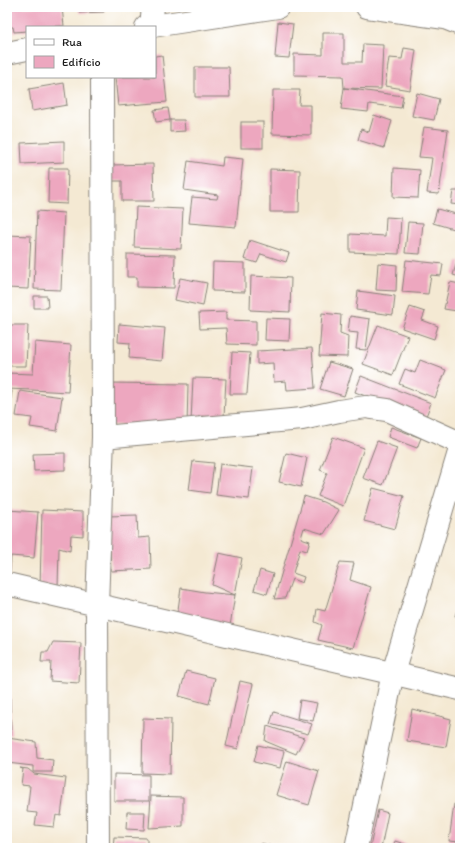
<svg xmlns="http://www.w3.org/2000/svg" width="467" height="855" viewBox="0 0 467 855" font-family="Itim,sans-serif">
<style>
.building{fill:#eda7bf}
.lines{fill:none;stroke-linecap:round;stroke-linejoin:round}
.minor-casing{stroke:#888278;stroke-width:24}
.minor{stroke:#fff;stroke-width:22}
</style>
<rect width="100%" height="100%" fill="#fff"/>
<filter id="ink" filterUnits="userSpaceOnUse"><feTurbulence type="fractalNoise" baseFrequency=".025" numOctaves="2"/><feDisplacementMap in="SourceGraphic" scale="8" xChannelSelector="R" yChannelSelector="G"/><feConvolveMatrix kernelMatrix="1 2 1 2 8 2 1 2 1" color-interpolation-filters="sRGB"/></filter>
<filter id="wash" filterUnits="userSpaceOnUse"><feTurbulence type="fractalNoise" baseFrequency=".012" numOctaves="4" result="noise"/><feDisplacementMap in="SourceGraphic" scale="16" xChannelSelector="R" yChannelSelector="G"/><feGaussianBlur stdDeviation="0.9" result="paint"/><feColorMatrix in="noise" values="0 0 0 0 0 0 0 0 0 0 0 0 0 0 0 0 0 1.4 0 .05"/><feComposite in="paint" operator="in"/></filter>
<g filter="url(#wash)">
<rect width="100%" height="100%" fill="#f4e9d3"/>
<g id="blocks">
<g class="building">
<polygon points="7,7 62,7 64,26 27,27 27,31 14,32 13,27 7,27"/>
<polygon points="79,7 104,7 104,12 79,13"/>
<polygon points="278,22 293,24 289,58 275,57"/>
<polygon points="323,33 344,33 344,62 362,62 363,44 383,45 381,89 344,88 403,96 401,108 369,104 368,112 341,109 344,88 343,76 294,75 294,54 323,55"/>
<polygon points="404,48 416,50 410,90 385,86 389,58 402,59"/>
<polygon points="162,55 167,102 118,106 115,77 155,77 155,56"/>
<polygon points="195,67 229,67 230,97 195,97"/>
<polygon points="64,83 67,105 32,111 29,89"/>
<polygon points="273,90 300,90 299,105 311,105 311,135 272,134"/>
<polygon points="417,93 439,99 434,120 412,116"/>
<polygon points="168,108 170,120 156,122 154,110"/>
<polygon points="374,115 392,121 384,148 358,140 361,129 369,132"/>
<polygon points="170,120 184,120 185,131 170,132"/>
<rect x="241" y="122" width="22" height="26"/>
<polygon points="424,127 448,130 439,194 427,193 432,158 419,157"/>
<polygon points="64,141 64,162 22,164 21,143"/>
<polygon points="223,157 243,159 236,227 189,223 192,197 217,199 218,195 184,190 188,161 222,166"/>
<polygon points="153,164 154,201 122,201 122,181 111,181 111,165"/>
<polygon points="49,168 68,168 67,204 48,203"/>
<polygon points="394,168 420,170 418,198 393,197"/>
<polygon points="270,169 300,170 299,212 270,212"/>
<polygon points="453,191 460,191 460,205 451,204"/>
<polygon points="136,207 183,209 181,249 134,247"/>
<polygon points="437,209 460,215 460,231 433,223"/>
<polygon points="37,211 64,213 61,290 34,289"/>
<polygon points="386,217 401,218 399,254 350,252 350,234 385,236"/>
<polygon points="408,222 423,223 420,254 405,253"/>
<polygon points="7,235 31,236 28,289 7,288"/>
<polygon points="250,240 289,253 286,262 261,254 257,263 244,259"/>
<polygon points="127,254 175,255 174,288 137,287 137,277 127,277"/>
<polygon points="406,260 443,264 441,276 431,275 428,294 402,292"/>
<polygon points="457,261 460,261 460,277 453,275"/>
<polygon points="213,262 245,263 245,292 212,291"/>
<polygon points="378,263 397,265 396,291 376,290"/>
<polygon points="251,276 291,278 290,312 250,310"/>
<polygon points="180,278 207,283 203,306 175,300"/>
<polygon points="450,282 460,284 460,296 457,311 444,309"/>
<polygon points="358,291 395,296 393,315 356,310"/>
<polygon points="34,296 47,296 48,308 34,308"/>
<polygon points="410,307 425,312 422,320 438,326 434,339 402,328"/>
<polygon points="226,312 226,320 256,321 256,345 227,344 226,328 200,329 199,313"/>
<polygon points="322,313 341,315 340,333 348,336 347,357 319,356"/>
<polygon points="350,316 370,319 366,350 356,349 358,333 348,332"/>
<polygon points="266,318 290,319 289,341 265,340"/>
<polygon points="119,324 165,328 162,361 129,358 130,343 118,342"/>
<polygon points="7,325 28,325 26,366 7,366"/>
<polygon points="378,325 408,336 393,375 363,364"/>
<polygon points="35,342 71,345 68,392 32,390 7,389 7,373 33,374"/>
<polygon points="312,348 315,388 287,390 286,381 274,382 273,363 257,364 257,351"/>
<polygon points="232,352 250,353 247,394 230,394"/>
<polygon points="420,360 446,370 435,398 399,384 405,369 415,373"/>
<polygon points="329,362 353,369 344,396 320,389"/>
<polygon points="361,376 431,403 425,419 355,392"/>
<polygon points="193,378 226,379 224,417 199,416 198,422 191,422"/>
<polygon points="110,383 188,384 187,426 110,425"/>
<polygon points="7,391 12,391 8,415 7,415"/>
<polygon points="20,391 62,397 57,431 30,427 32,418 16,416"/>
<polygon points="391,427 421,438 417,448 388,437"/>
<polygon points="333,437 364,448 343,506 318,496 327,473 320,470"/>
<polygon points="377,441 397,448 383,485 363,478"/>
<polygon points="65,453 65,470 34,471 33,454"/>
<polygon points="286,453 307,458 301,487 279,482"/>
<polygon points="193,461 214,463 210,493 189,490"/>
<polygon points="220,464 253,468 249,499 216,495"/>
<polygon points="373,488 404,496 395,529 364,521"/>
<polygon points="304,496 323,502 339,510 324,534 304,528 301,538 310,541 307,551 300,549 293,573 304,577 302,583 292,579 285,598 274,599"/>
<polygon points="7,510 38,512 34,558 11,556 10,572 7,571"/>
<polygon points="42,510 83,512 83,536 71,535 70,551 59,548 58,587 40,586"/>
<polygon points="137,515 138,538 150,537 151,569 111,571 109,516"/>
<polygon points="219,553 242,558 235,595 212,585"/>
<polygon points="340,562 354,563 350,580 371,587 353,648 318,640 322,625 315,622 317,609 325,611"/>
<polygon points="260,570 273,574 267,594 254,590"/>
<polygon points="181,588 205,592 235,595 230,626 177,617"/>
<polygon points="460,600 460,618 455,616"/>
<polygon points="53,642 81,643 79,683 50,681 51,662 41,662 42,652 48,652"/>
<polygon points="186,671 215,678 209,704 179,696"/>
<polygon points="240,681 253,684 238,749 226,746"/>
<polygon points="7,696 10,696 11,735 7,735"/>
<polygon points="300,700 317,703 313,721 297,718"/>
<polygon points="412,709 451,719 446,747 407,741"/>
<polygon points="274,712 312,724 308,734 270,724"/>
<polygon points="143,718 171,719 170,774 142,773"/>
<polygon points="267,726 304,738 296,754 265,741"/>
<polygon points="7,738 36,742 37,758 53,760 52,772 33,772 33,766 7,763"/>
<polygon points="258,745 284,751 280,768 254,762"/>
<polygon points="287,761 319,771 309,805 276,795"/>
<polygon points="20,768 28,769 34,774 66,778 61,816 56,815 54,827 35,825 37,813 27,812 30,786 21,785 23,769"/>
<polygon points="114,774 149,775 149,801 114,801"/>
<polygon points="151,796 183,797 183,826 149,828"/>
<polygon points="454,804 460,805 460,842 449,841"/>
<polygon points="378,810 388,813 381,848 370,847"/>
<polygon points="127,812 145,812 144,830 126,829"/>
<polygon points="114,837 147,838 147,848 113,848"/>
<polygon points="395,841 417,848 392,848"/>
<polygon points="261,843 279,848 260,848"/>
</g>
</g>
</g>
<g filter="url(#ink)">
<use href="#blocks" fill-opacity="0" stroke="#888278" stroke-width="1"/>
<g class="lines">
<defs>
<g id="minor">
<polyline points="367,7 445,18 460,24"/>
<polyline points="151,26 153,7"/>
<polyline points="146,27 278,7"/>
<polyline points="7,53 27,49"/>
<polyline points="103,437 302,419 339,411 366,407 387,410 460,443"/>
<polyline points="7,584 460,689"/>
<polyline points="98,848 97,605 103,437 102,77"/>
<polyline points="356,848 393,673 460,449"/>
</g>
</defs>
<use href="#minor" class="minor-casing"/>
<use href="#minor" class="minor"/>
</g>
</g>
<rect width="467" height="855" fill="none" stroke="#fff" stroke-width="24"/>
<rect x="26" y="26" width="130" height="52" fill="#ffffff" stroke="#a4a4a4"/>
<rect x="34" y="39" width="20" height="6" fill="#ffffff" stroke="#a4a4a4"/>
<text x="62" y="46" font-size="12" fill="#1c1c1c">Rua</text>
<rect x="34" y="56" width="20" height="12" fill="#eda7bf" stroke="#a4a4a4"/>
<text x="62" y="66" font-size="12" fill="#1c1c1c">Edifício</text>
</svg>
